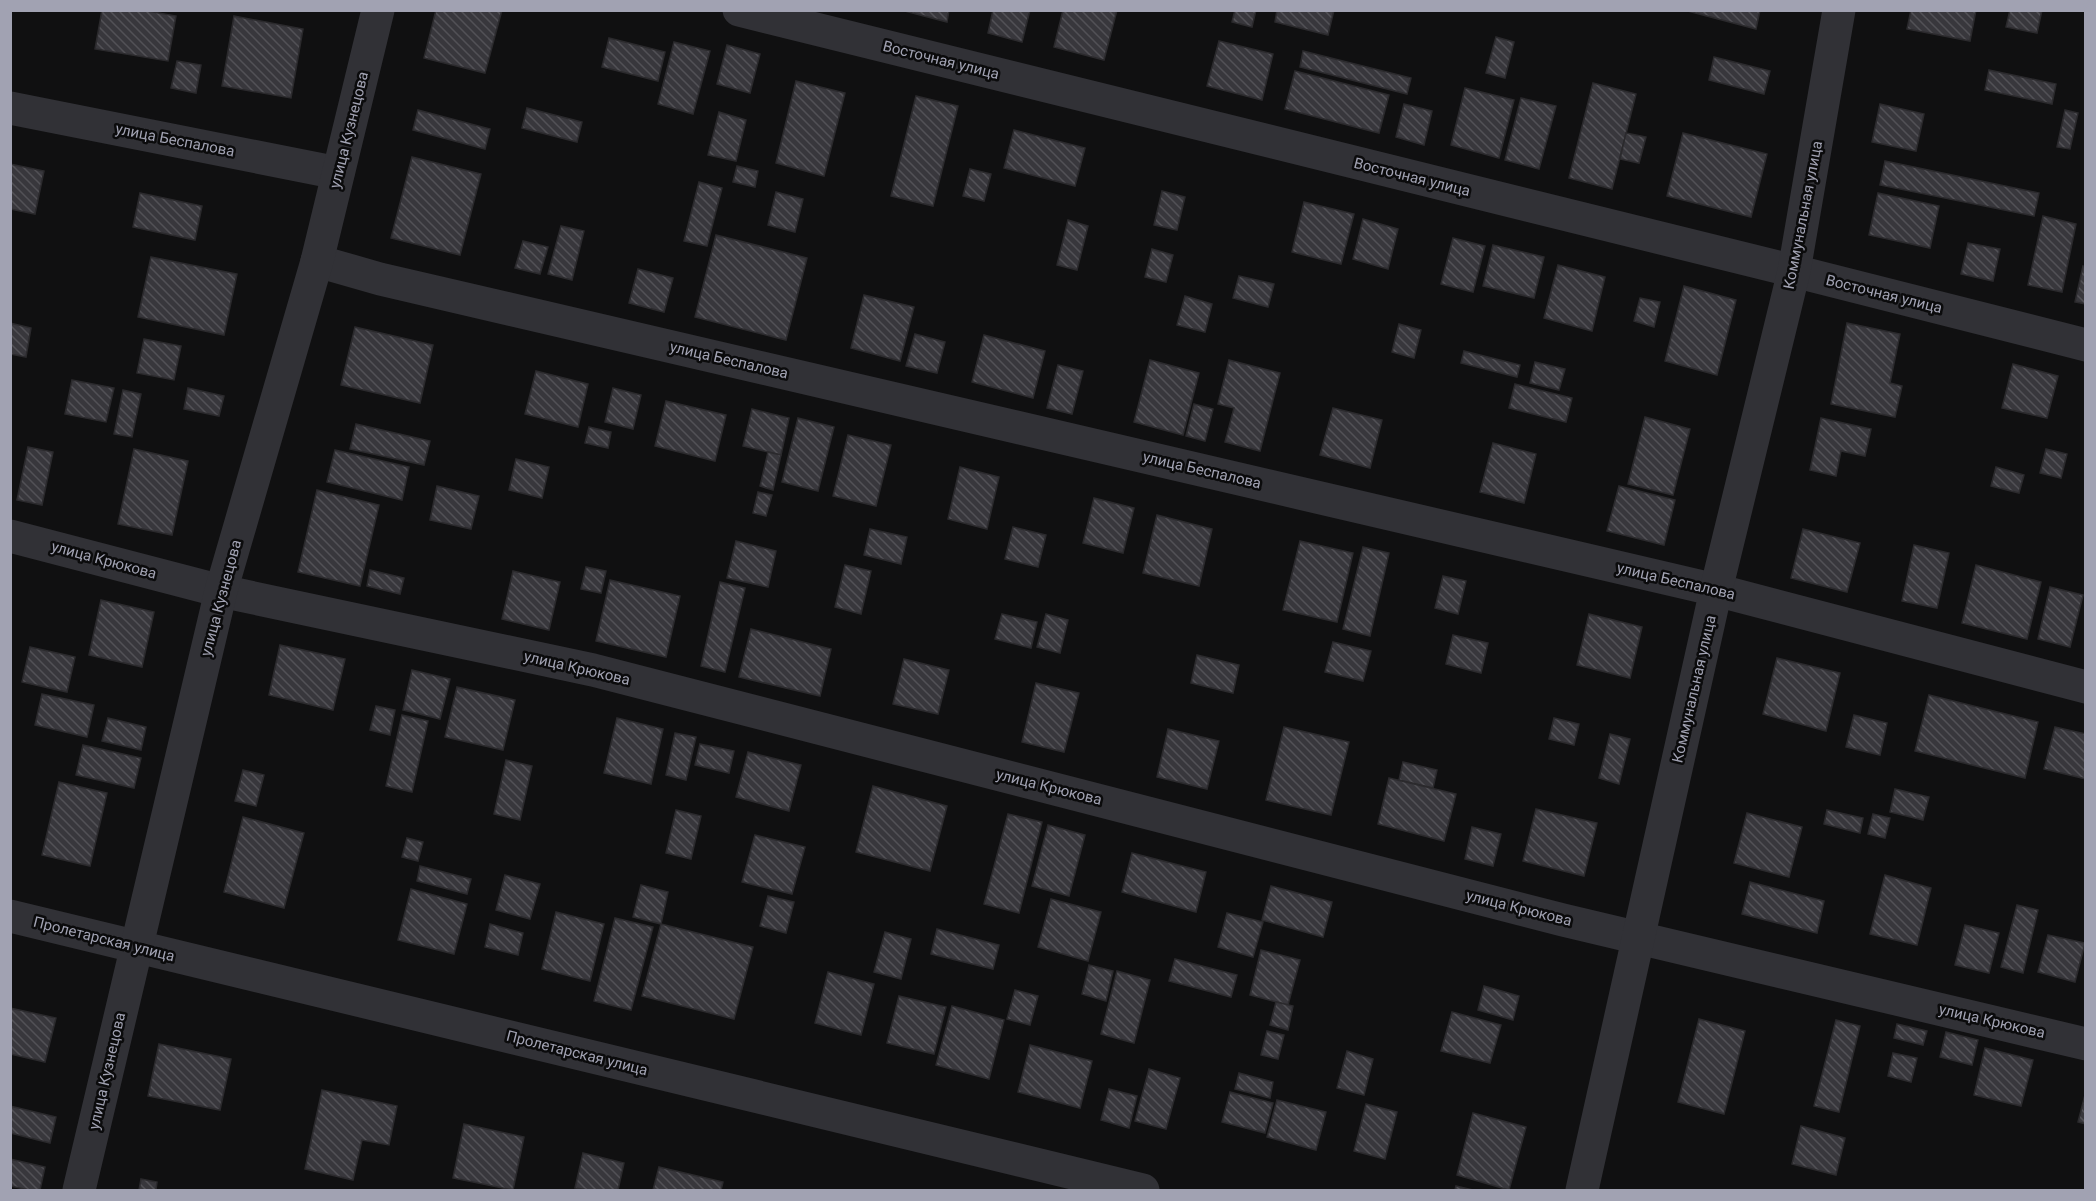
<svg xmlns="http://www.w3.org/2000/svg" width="2096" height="1201" viewBox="0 0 2096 1201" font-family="Roboto,sans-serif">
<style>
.building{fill:url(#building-back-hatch);stroke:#2b2a2d;stroke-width:1.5}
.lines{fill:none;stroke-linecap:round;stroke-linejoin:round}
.minor{stroke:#313136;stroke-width:33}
.labels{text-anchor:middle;stroke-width:5;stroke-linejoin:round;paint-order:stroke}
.street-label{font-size:15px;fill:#a1a2b2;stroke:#0b0b0c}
</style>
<defs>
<pattern id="building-back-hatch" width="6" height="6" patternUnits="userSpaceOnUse" patternTransform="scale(1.5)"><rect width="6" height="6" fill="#38373c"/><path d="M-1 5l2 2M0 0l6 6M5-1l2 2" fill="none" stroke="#525156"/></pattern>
</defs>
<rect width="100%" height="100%" fill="#101011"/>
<g class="building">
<polygon points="102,10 142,10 176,16 168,61 95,49"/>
<polygon points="436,10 502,10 485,73 424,58"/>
<polygon points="901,10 949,10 947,22"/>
<polygon points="993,10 1030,10 1022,42 988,33"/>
<polygon points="1063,10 1117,10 1104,60 1054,47"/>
<polygon points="1235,10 1256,10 1252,27 1232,22"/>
<polygon points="1277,10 1334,10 1328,35 1275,22"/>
<polygon points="1684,10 1760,10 1756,29"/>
<polygon points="1911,10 1976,10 1970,41 1907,29"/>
<polygon points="2010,10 2042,10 2037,33 2006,27"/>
<polygon points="234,16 303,29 291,98 222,86"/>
<polygon points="1496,37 1514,42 1505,78 1486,73"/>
<polygon points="609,38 665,52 658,81 602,67"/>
<polygon points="1219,41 1273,54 1262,100 1207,86"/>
<polygon points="674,42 710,51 693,114 658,104"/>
<polygon points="727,45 760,54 750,93 717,84"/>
<polygon points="1303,51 1411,78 1407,94 1300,67"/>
<polygon points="1714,57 1770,71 1764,94 1709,80"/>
<polygon points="177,61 201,65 196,93 171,88"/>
<polygon points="1989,70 2056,84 2052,104 1985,90"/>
<polygon points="1295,71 1389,95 1379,133 1285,109"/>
<polygon points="796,81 845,93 824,176 776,163"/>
<polygon points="1593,83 1636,94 1612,189 1569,178"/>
<polygon points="1465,88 1514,100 1499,158 1451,145"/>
<polygon points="916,96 958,106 933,206 891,196"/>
<polygon points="1521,98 1556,106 1539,169 1505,160"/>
<polygon points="1404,104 1432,111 1424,145 1396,137"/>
<polygon points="1880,104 1924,114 1916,151 1872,142"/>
<polygon points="527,108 582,122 577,142 522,128"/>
<polygon points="418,110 490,129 485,149 413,130"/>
<polygon points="2065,110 2078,113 2070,149 2057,147"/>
<polygon points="719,112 746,120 736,161 708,155"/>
<polygon points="1014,130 1085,148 1075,186 1004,168"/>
<polygon points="1626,133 1646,137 1639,163 1620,159"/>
<polygon points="1683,133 1767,154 1751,217 1667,196"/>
<polygon points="412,157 481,174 460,255 391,238"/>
<polygon points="1885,161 2039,193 2034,216 1880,185"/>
<polygon points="10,164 44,171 35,214 10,209"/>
<polygon points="737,166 758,171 755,187 733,182"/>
<polygon points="970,169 991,174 984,201 963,196"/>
<polygon points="699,182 722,188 707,246 684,241"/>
<polygon points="1162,191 1185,197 1177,230 1154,225"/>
<polygon points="776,192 803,199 795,232 768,225"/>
<polygon points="140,193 202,206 195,240 133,227"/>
<polygon points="1878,193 1939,206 1930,248 1869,235"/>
<polygon points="1304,202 1354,214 1341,264 1292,252"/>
<polygon points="2043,216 2076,224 2062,292 2028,285"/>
<polygon points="1363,219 1398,229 1388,269 1353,259"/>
<polygon points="1068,220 1088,226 1077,270 1057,265"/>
<polygon points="561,226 584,231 572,280 548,274"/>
<polygon points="716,235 807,258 786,340 695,317"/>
<polygon points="1453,238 1485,246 1473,292 1441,284"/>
<polygon points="523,241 548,247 540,274 515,268"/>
<polygon points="1968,243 2000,249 1993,281 1961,274"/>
<polygon points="1493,245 1544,257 1534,298 1483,286"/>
<polygon points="1152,249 1173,255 1166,282 1145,277"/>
<polygon points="151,257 237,274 224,335 138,317"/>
<polygon points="1558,265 1605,277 1592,331 1544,318"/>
<polygon points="2083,266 2086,267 2086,304 2075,302"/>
<polygon points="638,269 673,278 664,312 629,303"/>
<polygon points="1239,276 1274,284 1268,307 1233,298"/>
<polygon points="1684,286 1736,300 1717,375 1665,361"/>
<polygon points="864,295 914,307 900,361 851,348"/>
<polygon points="1185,296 1212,304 1205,332 1177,325"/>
<polygon points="1640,298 1660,302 1654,327 1634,321"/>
<polygon points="10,323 31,328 26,357 10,354"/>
<polygon points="1847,323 1900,334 1890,383 1902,386 1895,417 1831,404"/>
<polygon points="1399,324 1421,330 1414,358 1392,352"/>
<polygon points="355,327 433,345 420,403 341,385"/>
<polygon points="915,334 945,342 937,373 906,366"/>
<polygon points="984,335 1045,351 1033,398 972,382"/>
<polygon points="144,339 181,346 174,380 137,373"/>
<polygon points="1464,351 1520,365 1517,377 1461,363"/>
<polygon points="1150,360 1199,373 1183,435 1134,422"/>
<polygon points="1229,360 1280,373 1260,451 1225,442 1234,408 1218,404"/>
<polygon points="1535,362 1565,369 1559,390 1530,383"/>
<polygon points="2013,364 2058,376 2047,418 2002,408"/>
<polygon points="1058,365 1083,371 1072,414 1047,408"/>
<polygon points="536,371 588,384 578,427 525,414"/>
<polygon points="72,380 114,388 106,422 65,414"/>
<polygon points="1515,384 1572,398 1566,422 1509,408"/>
<polygon points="188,388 224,396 219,416 184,409"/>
<polygon points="613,388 641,395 633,429 605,422"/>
<polygon points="123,390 141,394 132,437 114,434"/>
<polygon points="666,401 726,415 715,461 655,446"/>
<polygon points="1194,404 1213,409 1205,441 1186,436"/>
<polygon points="1333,408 1382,420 1370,468 1320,455"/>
<polygon points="752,409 789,418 781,455 743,446"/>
<polygon points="1645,417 1690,429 1673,495 1628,484"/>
<polygon points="798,418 834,427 818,491 782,482"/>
<polygon points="1821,418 1871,429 1865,456 1841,451 1836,476 1810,470"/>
<polygon points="356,424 430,441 424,465 350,449"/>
<polygon points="589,427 611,432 608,448 585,443"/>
<polygon points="848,435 891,445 876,506 833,496"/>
<polygon points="1493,443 1536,454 1524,503 1480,492"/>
<polygon points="28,447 53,452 42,505 17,500"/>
<polygon points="134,449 188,461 172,535 118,524"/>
<polygon points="2046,449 2067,454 2061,478 2040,473"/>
<polygon points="335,450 409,467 402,500 327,482"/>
<polygon points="768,452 781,455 773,490 760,486"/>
<polygon points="516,459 549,467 542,498 509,490"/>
<polygon points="960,467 999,477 987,529 948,519"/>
<polygon points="1996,467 2024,475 2019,493 1991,486"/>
<polygon points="437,486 479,496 471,529 430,520"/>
<polygon points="1619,486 1675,500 1664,545 1607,531"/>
<polygon points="317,490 379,505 360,586 298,572"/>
<polygon points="758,492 772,495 766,516 753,513"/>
<polygon points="1094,498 1134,508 1123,553 1083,543"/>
<polygon points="1157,515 1212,529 1199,586 1143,573"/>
<polygon points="1013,527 1046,535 1038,567 1005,559"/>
<polygon points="870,529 907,537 901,564 864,555"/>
<polygon points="1803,529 1860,543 1847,592 1791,578"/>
<polygon points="736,541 776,551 768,587 727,578"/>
<polygon points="1300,541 1353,553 1337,622 1283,610"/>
<polygon points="1914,545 1949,553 1937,608 1902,601"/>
<polygon points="1363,547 1389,553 1370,636 1343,629"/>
<polygon points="845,565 871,571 861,614 835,607"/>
<polygon points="1976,565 2041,582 2027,639 1962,623"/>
<polygon points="586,567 606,571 601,593 581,589"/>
<polygon points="370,570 404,578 400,594 367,586"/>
<polygon points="513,571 560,582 549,630 502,619"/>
<polygon points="1443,576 1466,581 1458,614 1435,608"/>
<polygon points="610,580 680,596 666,657 596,641"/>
<polygon points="720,582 745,588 725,672 701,666"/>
<polygon points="2050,587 2083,595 2070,647 2038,639"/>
<polygon points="101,600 154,612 142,667 89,655"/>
<polygon points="1002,614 1037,622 1031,648 995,639"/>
<polygon points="1046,614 1068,620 1060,653 1037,647"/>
<polygon points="1589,614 1642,627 1630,678 1577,665"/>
<polygon points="751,629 831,649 820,696 739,677"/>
<polygon points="1453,635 1488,643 1481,673 1446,664"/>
<polygon points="1333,642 1371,651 1363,681 1325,672"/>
<polygon points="280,645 345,659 333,710 269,695"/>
<polygon points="30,647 75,657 67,692 22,682"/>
<polygon points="1197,655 1239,665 1233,693 1191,683"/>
<polygon points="1777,658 1840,673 1826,731 1763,714"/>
<polygon points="904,659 949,670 938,714 893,704"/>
<polygon points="412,670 450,679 440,719 403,710"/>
<polygon points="1036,683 1079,693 1064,752 1022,742"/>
<polygon points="457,687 515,700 503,750 445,737"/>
<polygon points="42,694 94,705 87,737 35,725"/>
<polygon points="1929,695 2038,722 2025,778 1915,751"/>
<polygon points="376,706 395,710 390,735 370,730"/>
<polygon points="402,715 428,721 412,792 386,786"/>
<polygon points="1854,715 1887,723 1880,755 1846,747"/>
<polygon points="108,718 146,727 141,750 102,741"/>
<polygon points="617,718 663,729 651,784 604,773"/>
<polygon points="1554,718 1579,724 1574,745 1549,739"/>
<polygon points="1284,727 1349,742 1331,815 1266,800"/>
<polygon points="2055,727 2086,734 2086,779 2044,769"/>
<polygon points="1168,729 1219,741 1207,789 1157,777"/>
<polygon points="675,733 696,737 686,780 666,775"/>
<polygon points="1610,734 1630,739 1619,784 1599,778"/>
<polygon points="700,744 734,751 729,773 695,765"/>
<polygon points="83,745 141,758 134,788 76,775"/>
<polygon points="748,752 801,765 789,811 736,797"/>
<polygon points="506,760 532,766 520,820 494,814"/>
<polygon points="1403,762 1437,770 1433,788 1399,780"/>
<polygon points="243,770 264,775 256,806 235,801"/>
<polygon points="1389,778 1456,794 1444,841 1378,824"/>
<polygon points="59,782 107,793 90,866 42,855"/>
<polygon points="873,786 947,806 930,871 856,852"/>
<polygon points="1895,789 1929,797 1923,820 1890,812"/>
<polygon points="1536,809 1597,823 1584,876 1523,861"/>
<polygon points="676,810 701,816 691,859 666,853"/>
<polygon points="1827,810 1863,818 1860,833 1824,824"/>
<polygon points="1747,813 1802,827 1789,877 1734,863"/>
<polygon points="1008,814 1042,822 1019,913 984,904"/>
<polygon points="1873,814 1890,818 1885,838 1868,834"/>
<polygon points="243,817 304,833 284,908 224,892"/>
<polygon points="1048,825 1085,835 1069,896 1032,886"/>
<polygon points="1472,827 1501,834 1493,866 1465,859"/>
<polygon points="755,835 805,847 792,894 742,882"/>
<polygon points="407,838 423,842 418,861 402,857"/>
<polygon points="1132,853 1206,872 1196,912 1122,892"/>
<polygon points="420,866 471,879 467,894 417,881"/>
<polygon points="505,875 540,884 530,919 496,910"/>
<polygon points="1885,875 1931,888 1917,945 1870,934"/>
<polygon points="1750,882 1824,901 1817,933 1742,914"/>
<polygon points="641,885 668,892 661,924 633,917"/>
<polygon points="1271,886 1332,902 1323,937 1262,920"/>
<polygon points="411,889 467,904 454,954 398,940"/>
<polygon points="768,896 794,902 786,933 760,926"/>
<polygon points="1051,899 1101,912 1088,961 1038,947"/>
<polygon points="2017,905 2038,910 2023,973 2001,967"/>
<polygon points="556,912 604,924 590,981 542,969"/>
<polygon points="1227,913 1263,922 1253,957 1218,947"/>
<polygon points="615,918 653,927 631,1010 594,1001"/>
<polygon points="490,924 523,933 518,955 485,947"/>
<polygon points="661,924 753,947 734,1019 642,996"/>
<polygon points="1965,925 1999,933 1989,973 1955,965"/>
<polygon points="937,929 999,945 993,969 931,954"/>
<polygon points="885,932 911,939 901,979 874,972"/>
<polygon points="2048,935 2085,943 2075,982 2038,972"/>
<polygon points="1261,950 1300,960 1288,1005 1250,995"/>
<polygon points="1175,959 1237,975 1231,997 1169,981"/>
<polygon points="1089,965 1113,971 1106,1001 1082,994"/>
<polygon points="1117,971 1150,980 1134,1043 1101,1034"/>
<polygon points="828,972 874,984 861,1035 815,1023"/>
<polygon points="1484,986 1519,996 1513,1020 1478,1010"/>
<polygon points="1015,990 1038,996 1030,1025 1007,1019"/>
<polygon points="899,996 946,1007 934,1054 887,1043"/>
<polygon points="1276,1002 1293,1006 1288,1030 1270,1025"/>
<polygon points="952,1006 1004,1020 989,1079 936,1065"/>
<polygon points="10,1008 56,1018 45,1062 10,1054"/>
<polygon points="1452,1012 1501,1025 1490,1063 1441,1051"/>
<polygon points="1699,1019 1745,1031 1724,1114 1678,1102"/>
<polygon points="1836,1020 1860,1026 1839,1112 1814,1106"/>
<polygon points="1897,1024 1927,1031 1923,1045 1894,1038"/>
<polygon points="1267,1031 1284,1035 1278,1059 1261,1055"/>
<polygon points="1946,1032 1978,1040 1972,1065 1940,1057"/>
<polygon points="159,1044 231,1059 220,1110 148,1096"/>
<polygon points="1030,1045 1092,1061 1080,1108 1018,1092"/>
<polygon points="1985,1048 2033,1060 2021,1106 1974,1095"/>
<polygon points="1347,1051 1373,1059 1364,1095 1337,1088"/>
<polygon points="1893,1053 1917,1058 1911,1082 1888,1076"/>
<polygon points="1149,1069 1180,1078 1166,1129 1135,1121"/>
<polygon points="1239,1073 1273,1082 1270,1098 1235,1089"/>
<polygon points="1109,1089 1137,1096 1129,1128 1101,1120"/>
<polygon points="322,1090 397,1106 389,1145 362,1140 353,1180 305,1169"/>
<polygon points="2086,1091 2086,1124 2078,1122"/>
<polygon points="1230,1092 1273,1103 1265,1133 1222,1122"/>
<polygon points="1277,1100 1326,1112 1316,1150 1267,1137"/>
<polygon points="1366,1104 1397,1112 1385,1159 1354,1151"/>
<polygon points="10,1106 56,1117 50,1143 10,1133"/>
<polygon points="1473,1113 1526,1127 1509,1190 1457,1175"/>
<polygon points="464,1124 524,1137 513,1190 453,1178"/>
<polygon points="1801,1126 1845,1138 1836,1175 1792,1164"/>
<polygon points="583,1153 624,1163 618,1190 588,1190 575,1188"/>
<polygon points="10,1159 45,1167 40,1190 29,1190 10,1186"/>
<polygon points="659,1167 723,1182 721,1190 653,1190"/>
<polygon points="141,1179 157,1182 156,1190 139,1190"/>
<polygon points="1456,1186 1473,1190 1455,1190"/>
</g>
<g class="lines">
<g class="minor">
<polyline points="739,10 1794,271 2086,345"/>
<polyline points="10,108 338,173"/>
<polyline points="317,261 380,279 1716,590 2086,687"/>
<polyline points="10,536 221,591 593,670 1563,920 2086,1044"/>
<polyline points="10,916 1143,1190"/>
<polyline points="79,1190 221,591 317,261 378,10"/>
<polyline points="1582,1190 1716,590 1794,271 1839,10"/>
</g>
</g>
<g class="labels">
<g class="street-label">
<text transform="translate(941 60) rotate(14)" y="5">Восточная улица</text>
<text transform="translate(349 130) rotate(-76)" y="5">улица Кузнецова</text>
<text transform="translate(175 140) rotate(11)" y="5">улица Беспалова</text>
<text transform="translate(1412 177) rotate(14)" y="5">Восточная улица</text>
<text transform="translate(1803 215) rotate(-79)" y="5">Коммунальная улица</text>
<text transform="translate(1884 294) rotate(14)" y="5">Восточная улица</text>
<text transform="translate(729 360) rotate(13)" y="5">улица Беспалова</text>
<text transform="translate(1202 470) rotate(13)" y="5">улица Беспалова</text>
<text transform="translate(104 560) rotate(15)" y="5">улица Крюкова</text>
<text transform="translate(1676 581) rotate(13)" y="5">улица Беспалова</text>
<text transform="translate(221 598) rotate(-75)" y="5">улица Кузнецова</text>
<text transform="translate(577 668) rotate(13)" y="5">улица Крюкова</text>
<text transform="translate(1694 689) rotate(-77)" y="5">Коммунальная улица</text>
<text transform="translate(1049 787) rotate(14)" y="5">улица Крюкова</text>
<text transform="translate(1519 908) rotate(14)" y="5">улица Крюкова</text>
<text transform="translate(104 939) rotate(14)" y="5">Пролетарская улица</text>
<text transform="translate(1992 1021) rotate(13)" y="5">улица Крюкова</text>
<text transform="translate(577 1053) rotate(14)" y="5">Пролетарская улица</text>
<text transform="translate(107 1071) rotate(-77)" y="5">улица Кузнецова</text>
</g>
</g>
<rect width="2096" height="1201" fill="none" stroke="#a1a2b2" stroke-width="24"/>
</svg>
